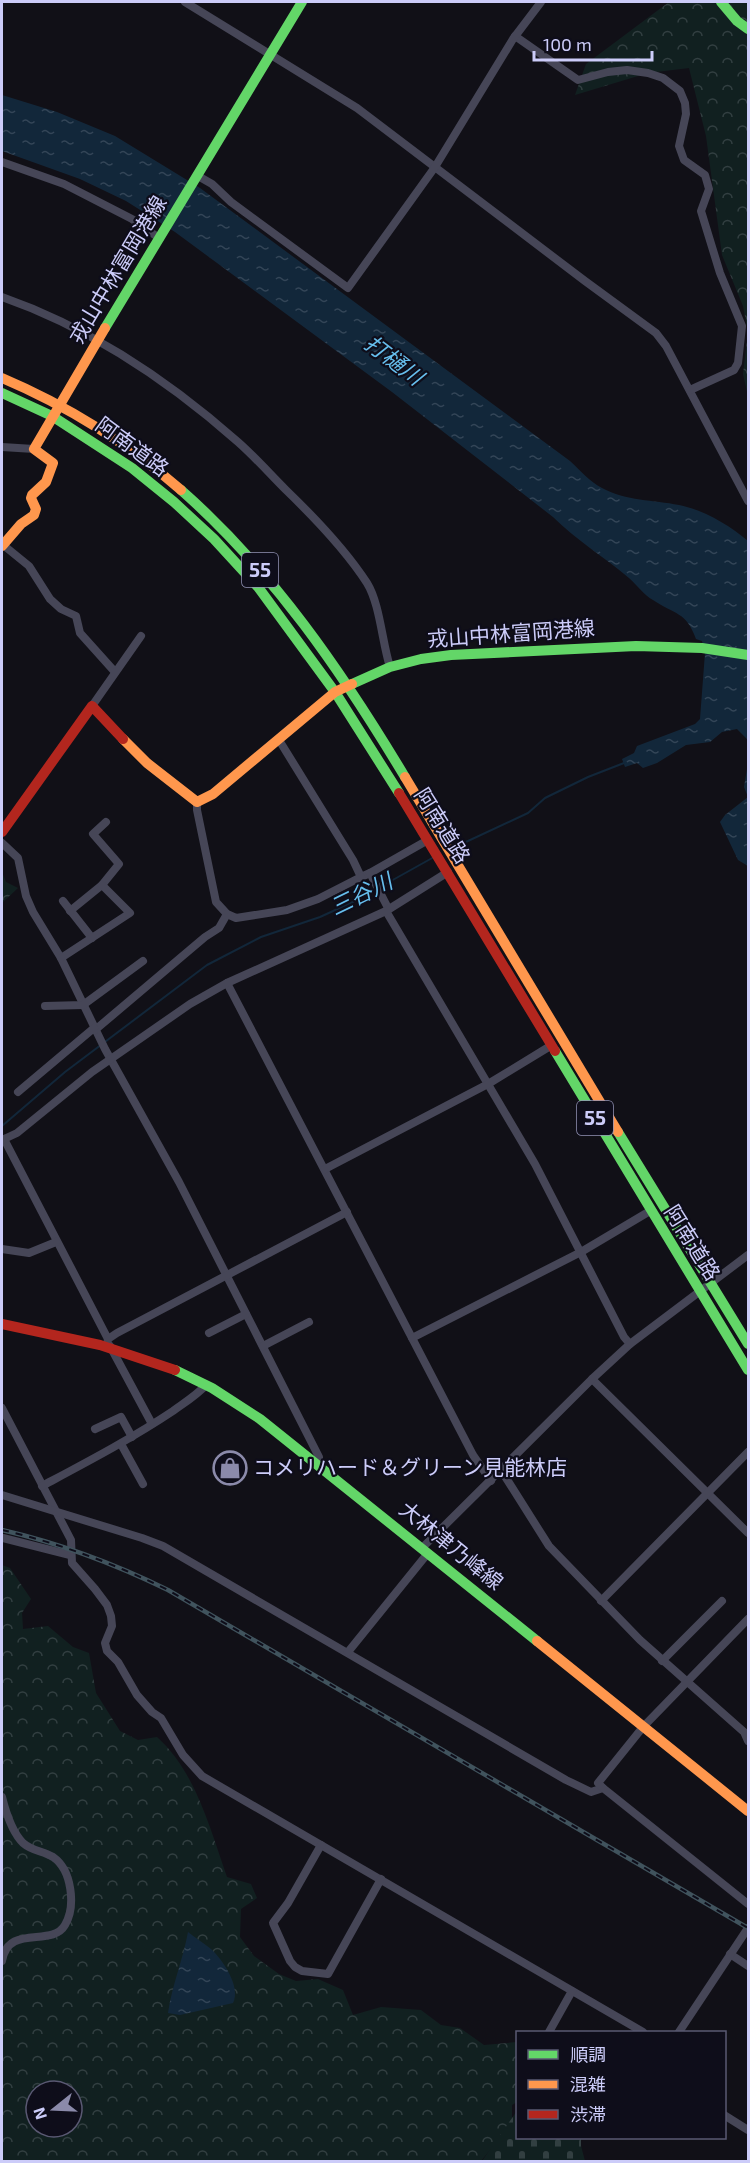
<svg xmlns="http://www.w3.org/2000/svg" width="750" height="2163" viewBox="0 0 750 2163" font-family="'Exo 2','Noto Sans JP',sans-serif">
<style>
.forest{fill:url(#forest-crowns);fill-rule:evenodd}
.cemetery{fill:url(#cemetery-stones)}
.water{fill:url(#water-ripples)}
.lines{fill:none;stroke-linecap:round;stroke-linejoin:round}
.stream{stroke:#12273a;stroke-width:2}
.street{stroke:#464657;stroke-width:8}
.fast{stroke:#63d668;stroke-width:10}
.slow{stroke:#ff974d;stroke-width:10}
.jam{stroke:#b3261e;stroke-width:10}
.rail-casing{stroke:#40535d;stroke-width:4.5}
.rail{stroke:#0e0d1a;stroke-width:2;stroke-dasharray:7;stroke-linecap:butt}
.labels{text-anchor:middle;stroke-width:4.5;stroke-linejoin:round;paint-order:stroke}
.shield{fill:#0e0d1a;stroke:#9393b6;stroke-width:1.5}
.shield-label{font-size:20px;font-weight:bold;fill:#ccccf9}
.street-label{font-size:21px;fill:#ccccf9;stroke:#0e0d1a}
.poi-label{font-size:21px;fill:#ccccf9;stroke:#0e0d1a;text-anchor:start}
.water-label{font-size:22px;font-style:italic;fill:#66beed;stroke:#0e0d1a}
</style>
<defs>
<pattern id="forest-crowns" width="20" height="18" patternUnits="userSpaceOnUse" patternTransform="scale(1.5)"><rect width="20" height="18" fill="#112020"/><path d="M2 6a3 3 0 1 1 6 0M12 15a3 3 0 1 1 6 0" fill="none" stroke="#323f41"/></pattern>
<pattern id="cemetery-stones" width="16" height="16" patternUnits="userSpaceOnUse" patternTransform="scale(1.5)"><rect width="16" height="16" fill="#112020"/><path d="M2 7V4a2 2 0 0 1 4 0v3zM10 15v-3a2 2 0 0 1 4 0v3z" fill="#323f41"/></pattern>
<pattern id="water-ripples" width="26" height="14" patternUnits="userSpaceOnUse" patternTransform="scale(1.5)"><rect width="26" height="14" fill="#12273a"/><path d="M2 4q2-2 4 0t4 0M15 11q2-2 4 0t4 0" fill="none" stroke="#334557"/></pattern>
</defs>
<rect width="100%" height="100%" fill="#111017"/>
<g class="forest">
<polygon points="669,2 748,2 748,396 743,374 748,332 743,306 722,255 706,136 689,68 648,73 575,95 586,64"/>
<polygon points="2,872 6,882 18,888 2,903"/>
<path d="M2 1565 10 1568 31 1599 22 1613 23 1629 48 1626 73 1647 89 1653 96 1693 120 1731 138 1740 157 1737C196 1772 210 1829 227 1877L251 1884 257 1898 241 1909 240 1937 254 1956 279 1974 296 1981 318 1979 343 1990 353 2015 381 2007 421 2010 441 2025 460 2028 484 2045 517 2042V2102L512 2105V2123L481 2161H2ZM36 2091H72V2127H36Z"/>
</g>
<polygon class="cemetery" points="517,2111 518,2138 581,2138 581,2146 585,2161 482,2161"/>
<g class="water">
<path d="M2 95 57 112 115 136 200 188 570 461C580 470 590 482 602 488 626 501 653 500 679 505 704 510 729 525 748 541V740L737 729 722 732 710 742 686 745 657 763 643 768 637 763 625 767 622 759 634 753 637 746 695 724 700 719 705 653 702 641 696 639C686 611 675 615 653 600 644 595 637 585 629 578 604 557 576 540 553 517L392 392 175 232 126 201 80 179 2 151Z"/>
<polygon points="748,763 748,866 738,860 720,822 725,815 748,797 744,787"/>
<path d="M188 1932C195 1938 204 1943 211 1949 223 1960 241 1987 233 2003L180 2015 168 2013C172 1985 183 1960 188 1932Z"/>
</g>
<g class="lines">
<g class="stream">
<polyline points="453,848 528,813 545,798 588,777 624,763"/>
<polyline points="2,1126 65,1072 207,965 261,937 320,917 355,901 434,857"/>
</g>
<g class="street">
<polyline points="185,2 357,108 585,281 656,333 666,346 748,501"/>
<polyline points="515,36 578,80 608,72 627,70 648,73 663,78 680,91 685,103 686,114 679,146 684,160 705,175 709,189 701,211 720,273 742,326 738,363 734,370 690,390"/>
<polyline points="2,162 64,184 132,219 159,238"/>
<polyline points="198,176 212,184 231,202 348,288 435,167 513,39 541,2"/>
<path d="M2 297C88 327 169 381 238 442 255 457 270 474 286 490 315 518 345 549 367 583 380 604 382 642 390 667"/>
<polyline points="2,447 34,449"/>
<polyline points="2,544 29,566 50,599 61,609 76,616 80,633 115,672"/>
<polyline points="92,706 141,636"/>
<polyline points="279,740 353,860 361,877 370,873"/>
<polyline points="197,802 197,810 216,902 227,914 236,918 287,910 318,899 361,877"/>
<polyline points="2,843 18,858 26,896 33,912 61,958 105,1049 179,1182 319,1457 319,1465"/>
<polyline points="63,901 92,938"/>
<polyline points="388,908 370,873 428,840"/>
<polyline points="70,911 102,885 119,864 93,834 106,822"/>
<polyline points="386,911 535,1164 624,1337 630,1344"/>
<polyline points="61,958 130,913 102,885"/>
<polyline points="227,983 473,1455 491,1481"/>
<polyline points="45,1006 83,1005 143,961"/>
<polyline points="95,1030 205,937 219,928 227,914"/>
<polyline points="18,1092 94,1028"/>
<polyline points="4,1139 108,1339"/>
<polyline points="2,1140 17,1133 92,1072 190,1004 227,983 386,911 448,872"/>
<polyline points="325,1169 488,1084 552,1045"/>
<polyline points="2,1249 29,1253 56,1242"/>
<polyline points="209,1333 246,1314"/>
<polyline points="412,1338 581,1252 650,1211"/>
<polyline points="107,1345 108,1339 117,1333 347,1212"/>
<polyline points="110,1346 152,1424"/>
<polyline points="263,1346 309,1322"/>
<polyline points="592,1379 748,1533"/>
<polyline points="2,1408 71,1540 72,1563 95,1589 107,1605 111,1616 112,1626 105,1643 107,1651 118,1662 137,1695 152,1712 161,1718 183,1755 202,1776 643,2032"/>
<polyline points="95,1429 121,1417 132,1437"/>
<polyline points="121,1444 143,1484"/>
<polyline points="501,1470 549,1546 640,1640 744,1732 748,1741"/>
<path d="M42 1486C87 1462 131 1439 173 1411 184 1403 197 1395 206 1385"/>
<polyline points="2,1495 142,1538 163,1546 566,1780 591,1792 603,1788 748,1904"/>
<polyline points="3,1538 70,1555"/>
<polyline points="422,1548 592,1379 630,1344 748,1255"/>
<polyline points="601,1601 748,1452"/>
<polyline points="348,1652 428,1553"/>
<polyline points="662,1661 722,1601"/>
<polyline points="603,1788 598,1783 643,1727 748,1619"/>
<path d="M2 1797C6 1813 12 1832 23 1843 32 1851 43 1851 53 1857 72 1870 76 1906 65 1925 52 1948 8 1923 2 1961"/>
<polyline points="321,1845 288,1903 273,1923 290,1961 295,1967 302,1971 328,1974 381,1879"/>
<polyline points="730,1954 748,1966"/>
<polyline points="549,2032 572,1991"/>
<polyline points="679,2032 748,1928"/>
<polyline points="724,2115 748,2130"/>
</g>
<g class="fast">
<polyline points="721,2 737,21 748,29"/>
<polyline points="105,328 302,2"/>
<polyline points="2,393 52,416 132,468 174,502 214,539 258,587 335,692 399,793"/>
<path d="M181 490C273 571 342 672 405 777"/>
<polyline points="352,684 390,667 421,659 451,655 636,646 702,648 748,655"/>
<polyline points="555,1051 748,1370"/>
<polyline points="618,1132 748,1344"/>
<polyline points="175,1370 212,1388 260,1419 537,1641"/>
</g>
<g class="slow">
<path d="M2 378C68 406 127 443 181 490"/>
<polyline points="2,546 21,524 34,515 36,509 31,498 32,495 46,482 53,463 34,449 105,328"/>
<polyline points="123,739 147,763 197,802 213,794 335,692 352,684"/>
<polyline points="405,777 618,1132"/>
<polyline points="537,1641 748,1811"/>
</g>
<g class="jam">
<polyline points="399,793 555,1051"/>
<polyline points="2,832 92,706 123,739"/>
<polyline points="2,1324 100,1345 175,1370"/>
</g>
<defs>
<path id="rail" d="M2 1530C59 1543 115 1564 168 1590L748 1928"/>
</defs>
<use href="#rail" class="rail-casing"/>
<use href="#rail" class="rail"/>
</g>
<defs>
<symbol id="shop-ring" viewBox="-11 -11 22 22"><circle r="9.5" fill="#0e0d1a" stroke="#8b8aaa" stroke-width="1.5"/><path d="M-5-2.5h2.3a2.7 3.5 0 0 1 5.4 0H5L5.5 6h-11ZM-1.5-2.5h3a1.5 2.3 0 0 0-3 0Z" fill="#8b8aaa"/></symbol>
</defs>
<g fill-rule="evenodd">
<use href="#shop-ring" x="211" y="1449" width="38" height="38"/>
</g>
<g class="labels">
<g class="shield">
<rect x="242" y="553" width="36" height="34" rx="4.5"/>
<rect x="577" y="1101" width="36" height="34" rx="4.5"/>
</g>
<g class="shield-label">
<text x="260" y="577">55</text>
<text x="595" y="1125">55</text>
</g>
<g class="street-label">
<text transform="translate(118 270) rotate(-59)" y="7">戎山中林富岡港線</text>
<text transform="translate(132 447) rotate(36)" y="7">阿南道路</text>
<text transform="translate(511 634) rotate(-4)" y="7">戎山中林富岡港線</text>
<text transform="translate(442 826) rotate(58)" y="7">阿南道路</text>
<text transform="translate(692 1243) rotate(58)" y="7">阿南道路</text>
<text transform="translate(451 1546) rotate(39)" y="7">大林津乃峰線</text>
</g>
<g class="poi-label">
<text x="253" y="1475">コメリハード＆グリーン見能林店</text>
</g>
<g class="water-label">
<text transform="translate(394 360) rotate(37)" y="8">打樋川</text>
<text transform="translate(361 894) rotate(-26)" y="8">三谷川</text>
</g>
</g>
<rect width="750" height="2163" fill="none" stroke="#ccccf9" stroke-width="6"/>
<rect x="516" y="2031" width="210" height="108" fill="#0e0d1a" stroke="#5a5973" stroke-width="1.5"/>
<rect x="528" y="2050" width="30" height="9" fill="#63d668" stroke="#5a5973" stroke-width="1.5"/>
<text x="570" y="2061" font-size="18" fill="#ccccf9">順調</text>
<rect x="528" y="2080" width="30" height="9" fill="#ff974d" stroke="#5a5973" stroke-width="1.5"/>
<text x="570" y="2091" font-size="18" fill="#ccccf9">混雑</text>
<rect x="528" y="2110" width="30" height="9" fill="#b3261e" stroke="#5a5973" stroke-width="1.5"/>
<text x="570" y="2121" font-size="18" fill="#ccccf9">渋滞</text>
<g transform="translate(54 2109) rotate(252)"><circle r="28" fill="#0e0d1a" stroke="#5a5973" stroke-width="1.5"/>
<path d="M0-4.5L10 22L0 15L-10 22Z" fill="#8b8aaa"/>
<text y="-9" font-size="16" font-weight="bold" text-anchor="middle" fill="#ccccf9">N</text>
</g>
<path d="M534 51v9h118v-9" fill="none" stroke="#ccccf9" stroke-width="3"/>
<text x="543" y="51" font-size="18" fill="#ccccf9" stroke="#0e0d1a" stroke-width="4.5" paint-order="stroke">100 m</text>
</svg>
